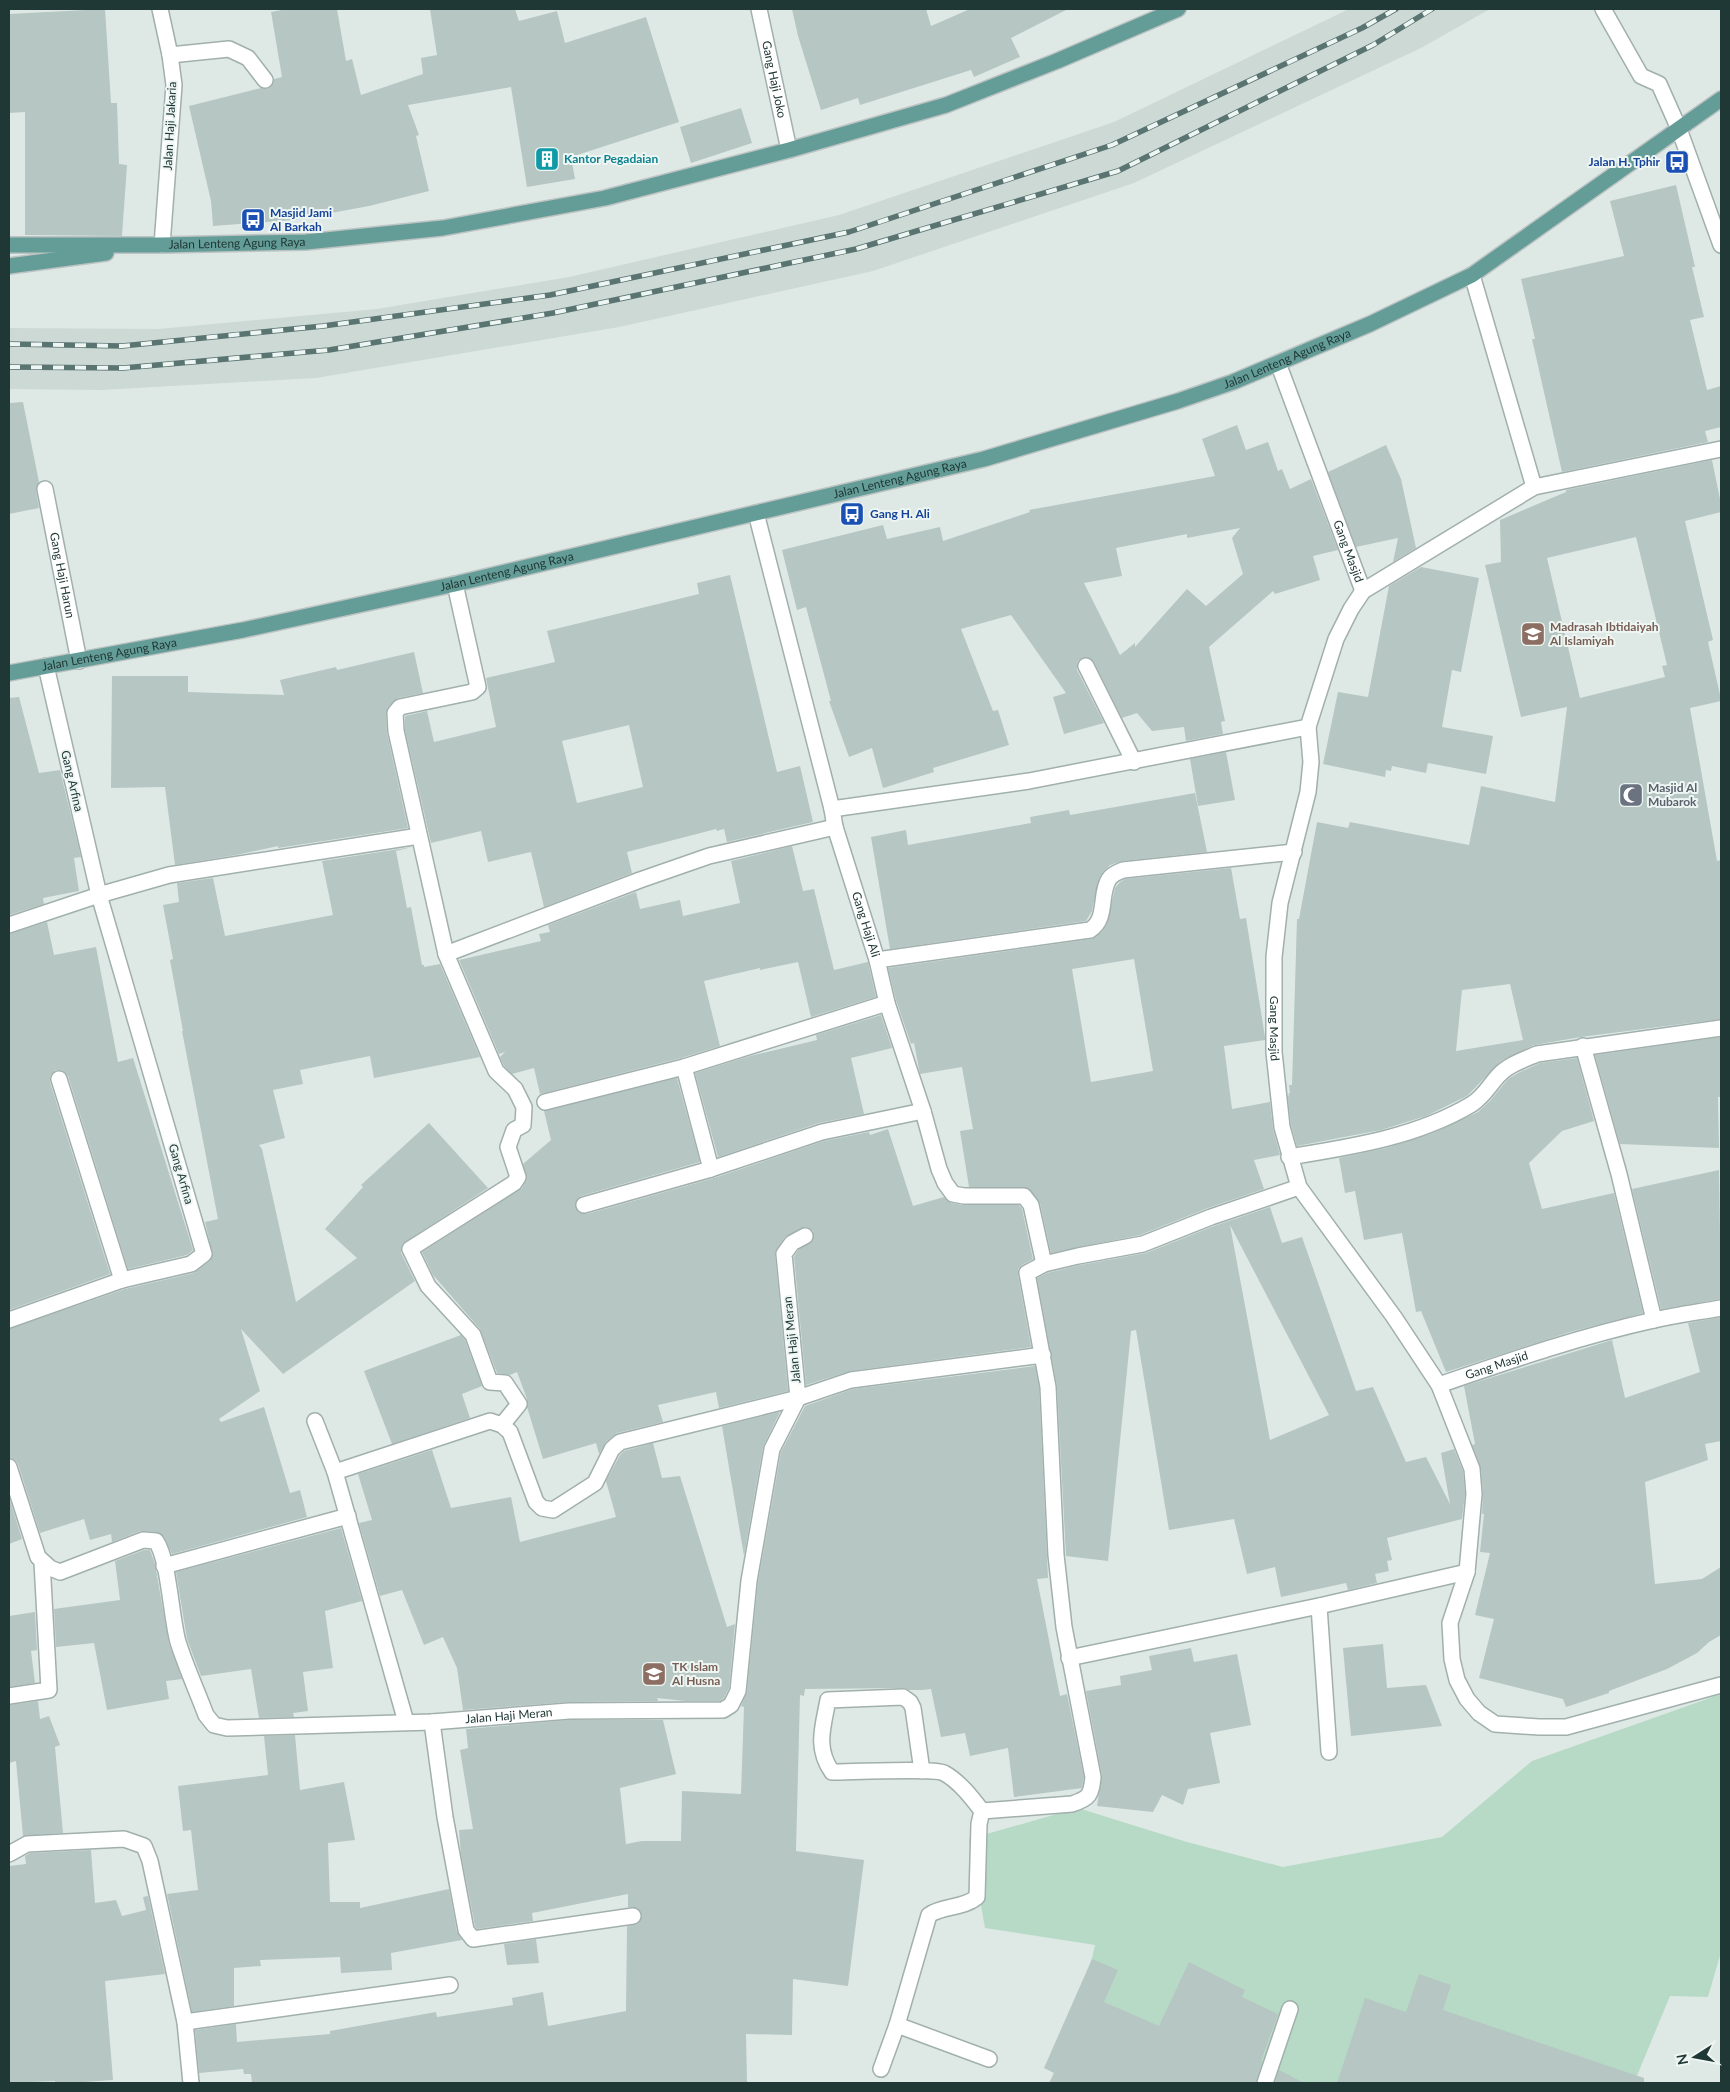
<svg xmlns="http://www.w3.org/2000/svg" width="1730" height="2092" viewBox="0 0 1730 2092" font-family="Lato,sans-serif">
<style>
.built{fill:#ccd9d5}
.green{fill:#b7dac6}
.building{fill:#b6c6c2;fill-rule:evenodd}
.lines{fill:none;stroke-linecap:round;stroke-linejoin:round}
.minor-casing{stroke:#a1b0ad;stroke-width:18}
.primary-casing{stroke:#bcc3c2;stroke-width:18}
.minor{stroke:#fff;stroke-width:15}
.primary{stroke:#649d98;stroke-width:15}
.rail-casing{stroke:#5a7471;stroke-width:5.5}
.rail{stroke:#eef6f3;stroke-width:4;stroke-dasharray:11;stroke-linecap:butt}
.labels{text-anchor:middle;stroke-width:4;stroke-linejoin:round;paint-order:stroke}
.street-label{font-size:12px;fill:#203835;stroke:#eef6f3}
.culture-label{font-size:12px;font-weight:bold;fill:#0d838f;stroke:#eef6f3;text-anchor:start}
.transit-label{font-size:12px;font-weight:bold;fill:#164399;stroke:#eef6f3;text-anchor:start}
.education-label{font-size:12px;font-weight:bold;fill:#785e54;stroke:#eef6f3;text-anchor:start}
.worship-label{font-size:12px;font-weight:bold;fill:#5b616d;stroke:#eef6f3;text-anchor:start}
</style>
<rect width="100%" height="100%" fill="#dee9e6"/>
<polygon class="built" points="1349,9 1490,9 1421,48 1134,183 873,271 619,327 316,378 102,390 9,389 9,328 158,329 377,309 569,277 839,215 1114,122"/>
<polygon class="green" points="1721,1694 1721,1952 1708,1997 1670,1996 1634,2083 1063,2083 1095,1945 985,1928 969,1839 1078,1808 1187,1842 1283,1867 1442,1837 1532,1761"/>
<g class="building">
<polygon points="105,9 111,103 117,103 119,164 127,165 122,236 25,235 25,112 9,113 9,14"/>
<polygon points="287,9 337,9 346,61 352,59 361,95 423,74 421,58 437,55 430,9 515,9 519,21 557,11 565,43 646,17 679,122 571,157 575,179 527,187 511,87 408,105 419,135 416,136 429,191 369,206 293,220 213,226 211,201 189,106 261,88 267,89 273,84 274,79 282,77 271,12"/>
<polygon points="792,9 926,9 931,26 970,9 1068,9 1011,38 1020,57 974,77 971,70 860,105 858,98 821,110 798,36"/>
<polygon points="741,108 752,143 691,163 680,127"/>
<polygon points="1676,185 1695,267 1692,267 1704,317 1690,320 1707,390 1721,386 1721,427 1705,431 1708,442 1562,472 1532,339 1535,339 1521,279 1624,256 1610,201"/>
<polygon points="23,402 39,482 36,490 39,508 9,514 9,403"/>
<path d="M1237 425 1246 450 1268 442 1278 471 1282 469 1290 489 1311 479 1338 550 1313 556 1320 580 1275 594 1273 591 1209 647 1225 721 1221 722 1223 734 1186 741 1184 727 1152 731 1137 713 1122 718 1094 662 1086 657 1078 661 1077 670 1104 723 1064 734 1053 697 1066 693 1011 615 961 629 993 711 998 710 1009 745 933 768 934 772 883 788 872 748 849 757 829 701H831L806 607 797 610 782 550 883 525 887 539 940 527 943 541 1030 512 1029 510 1215 476 1202 439ZM1240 528 1232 538 1243 574 1206 606 1187 589 1135 647V643L1120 655 1084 583 1122 576 1116 548 1187 534V538Z"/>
<polygon points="1386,445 1401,479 1416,548 1393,562 1398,538 1356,547 1328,472"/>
<path d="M1712 460 1721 504V512L1685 521 1713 640 1708 642 1721 699V701L1690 708 1717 861 1721 860V1019L1581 1037 1534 1045 1501 1061 1467 1096 1426 1116 1381 1130 1297 1146 1291 1125 1288 1098 1289 1093H1290L1289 1085H1292L1297 919H1299L1317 822 1348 828 1350 822 1469 845 1481 786 1555 802 1567 707 1521 717 1485 565 1501 562 1500 520 1566 492V490ZM1636 537 1667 665 1662 666 1665 677 1580 698 1547 558ZM1510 984 1523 1040 1456 1051 1462 990Z"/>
<polygon points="1421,567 1479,578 1461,672 1452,670 1442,727 1493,736 1486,774 1428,763 1426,773 1392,766 1391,771 1386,770 1385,777 1323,764 1338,692 1368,697 1389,586"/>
<path d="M730 575 777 772 800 766 813 822 727 842 724 829 717 831 716 829 627 852 632 873 544 907 531 852 488 862 481 831 431 843 405 730V716L427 711 434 742 496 727 486 678 555 662 547 631 699 594 697 583ZM629 725 643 787 577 803 562 741Z"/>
<polygon points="414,652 423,693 398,698 388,707 386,714 387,733 408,828 278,848 278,846 236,855 175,865 165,787 111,788 112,676 188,676 188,692 284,695 280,680 336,667 337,670"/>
<polygon points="19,697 39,773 60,770 81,857 74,858 79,891 43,898 44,904 9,915 9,698"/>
<polygon points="1226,752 1235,800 1198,806 1190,759"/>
<polygon points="1195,793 1207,852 1122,861 1110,865 1103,872 1098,881 1092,911 1086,921 890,949 871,837 906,830 908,845 1031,823 1030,817 1069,810 1070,815"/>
<polygon points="792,846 803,891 814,889 834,970 868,962 876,997 811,1017 798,962 760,970 760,968 704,981 720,1046 681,1058 540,1094 534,1068 512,1074 504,1066 500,1057 505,1052 499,1054 459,960 541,941 539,934 550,932 548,925 636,892 640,909 680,900 683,916 740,903 731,861"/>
<polygon points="412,847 396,851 407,908 411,907 422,965 424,965 424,967 440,964 480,1057 374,1078 370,1056 300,1070 303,1084 273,1090 285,1138 259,1145 262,1149 296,1302 357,1258 325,1229 363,1187 361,1185 429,1123 488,1188 402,1244 401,1253 415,1281 283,1374 241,1329 260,1391 219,1419 221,1422 264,1407 290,1493 300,1490 307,1517 172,1554 164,1537 157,1532 140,1531 112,1542 111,1534 90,1540 84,1519 40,1533 18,1464 15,1460 9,1458 9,1329 125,1289 194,1273 210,1261 213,1256 205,1222 218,1219 182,1031 183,1031 170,960 173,959 163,905 179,902 177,883 213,878 225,936 333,915 322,861"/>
<path d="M1231 868 1240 919 1246 918 1265 1037V1040L1224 1046 1232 1109 1270 1102 1273 1129 1280 1155 1254 1160 1264 1189 1208 1208 1140 1235 1051 1253 1040 1203 1028 1188 969 1187 960 1131 973 1129 962 1067 920 1074 914 1043 911 1044 896 1000 888 968 1091 939 1102 932 1107 924 1115 888 1120 882 1125 879ZM1134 959 1153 1071 1091 1082 1072 969Z"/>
<polygon points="47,922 54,955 96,947 118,1062 133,1058 193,1250 187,1255 128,1269 68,1076 62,1070 56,1070 50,1076 50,1082 110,1274 9,1310 9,934"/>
<polygon points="881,1015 892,1048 851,1058 864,1114 819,1123 718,1157 695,1073 750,1056 817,1040 816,1035"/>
<polygon points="1721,1037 1721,1097 1718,1097 1719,1148 1620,1144 1595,1055"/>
<polygon points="1577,1058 1594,1121 1562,1131 1529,1163 1542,1209 1614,1193 1643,1313 1570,1332 1446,1372 1421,1311 1416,1312 1402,1233 1364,1240 1355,1191 1345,1193 1339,1158 1386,1148 1433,1133 1478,1112 1490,1101 1508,1079 1520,1072 1540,1063"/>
<polygon points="677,1078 700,1162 581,1196 575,1203 578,1212 587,1214 714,1178 824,1141 869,1132 870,1135 888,1129 913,1206 944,1197 951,1203 962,1205 1019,1205 1022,1209 1033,1259 1022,1265 1018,1269 1018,1275 1031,1347 850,1371 806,1385 794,1257 798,1250 813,1240 813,1231 805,1227 785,1237 775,1254 788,1391 719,1408 716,1392 658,1405 663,1422 617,1433 606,1442 599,1454 596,1443 543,1459 527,1407 527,1399 517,1372 510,1375 497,1373 480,1329 433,1275 422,1252 522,1188 527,1178 523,1164 551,1140 544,1111"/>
<polygon points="1719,1170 1721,1299 1661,1309 1632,1189"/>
<path d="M1270 1207 1282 1243 1302 1237 1356 1391 1373 1387 1406 1462 1426 1457 1450 1504 1441 1453 1454 1449 1463 1471 1465 1494 1462 1519 1387 1538 1392 1560 1387 1561 1389 1571 1375 1574 1377 1583 1348 1590 1346 1583 1281 1597 1275 1567 1247 1574 1234 1519 1169 1530 1136 1330 1131 1331 1108 1561 1066 1556 1057 1386 1037 1278 1047 1273 1080 1265 1146 1253 1214 1226ZM1230 1225 1329 1415 1270 1440Z"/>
<polygon points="1721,1317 1721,1441 1705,1444 1708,1460 1645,1482 1655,1584 1702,1579 1721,1567 1721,1635 1709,1642 1697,1653 1667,1669 1609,1691 1609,1693 1566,1707 1563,1699 1479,1678 1494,1619 1475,1615 1490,1553 1480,1552 1484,1514 1482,1514 1483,1493 1481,1468 1472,1445 1475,1444 1464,1386 1612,1340 1625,1398 1700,1372 1688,1323"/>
<polygon points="461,1335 465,1340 482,1386 462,1394 470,1418 392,1444 364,1371"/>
<polygon points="1035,1366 1039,1388 1048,1578 1037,1579 1060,1696 1067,1694 1084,1777 1082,1788 1014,1797 1008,1748 970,1756 965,1733 941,1737 931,1689 922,1690 909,1690 903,1688 805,1689 804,1696 800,1695 796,1851 864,1860 848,1986 793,1979 792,2035 746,2034 747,2083 252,2083 251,2074 244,2074 243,2069 199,2073 195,2030 236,2024 237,2042 330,2034 330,2031 436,2012 437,2017 513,2005 512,1998 543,1992 548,2026 626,2011 627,1926 638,1924 642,1915 637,1908 628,1907 628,1894 532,1913 533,1921 477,1929 475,1926 461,1854 459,1830 473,1829 460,1750 468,1748 466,1729 569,1720 663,1720 676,1774 620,1788 626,1844 642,1841 681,1841 682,1791 741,1794 744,1707 741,1706 747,1692 758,1582 781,1452 805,1406 853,1389"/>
<polygon points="780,1412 763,1447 744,1556 722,1426"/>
<polygon points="653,1443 662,1478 680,1476 727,1627 735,1624 729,1688 724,1698 720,1701 685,1701 657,1698 658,1701 568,1702 463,1710 457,1668 443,1637 424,1645 402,1590 380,1596 359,1523 372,1520 358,1474 432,1450 451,1508 511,1497 520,1542 616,1517 606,1481 620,1455 624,1451"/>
<polygon points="9,1497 22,1539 9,1544"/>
<polygon points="341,1528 362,1601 325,1611 333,1668 303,1672 308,1711 293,1713 294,1717 259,1718 251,1669 201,1676 187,1639 176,1572"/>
<polygon points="144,1550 150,1550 155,1564 169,1644 182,1679 166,1681 169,1699 107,1710 94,1643 56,1647 54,1609 120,1600 115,1561"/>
<polygon points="35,1612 37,1650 31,1651 35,1683 9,1687 9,1616"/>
<polygon points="1383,1644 1387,1688 1426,1685 1442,1726 1351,1736 1343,1648"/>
<polygon points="1191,1648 1194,1662 1237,1654 1251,1725 1210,1733 1220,1783 1188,1789 1183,1805 1162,1795 1153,1812 1097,1806 1102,1776 1086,1691 1121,1685 1120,1676 1152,1670 1149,1656"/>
<polygon points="38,1701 40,1719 49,1716 60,1745 55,1747 63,1833 23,1836 16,1761 9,1763 9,1705"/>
<polygon points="295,1735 300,1790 344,1782 355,1840 328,1843 330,1902 360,1902 360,1908 449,1889 457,1932 462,1940 391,1953 392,1970 341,1973 340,1957 260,1960 261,1966 234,1968 234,2006 192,2012 167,1894 198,1890 191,1830 183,1831 178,1786 268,1775 264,1736"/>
<polygon points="91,1850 95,1903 116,1900 122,1916 146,1910 143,1897 148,1896 165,1974 105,1981 113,2080 69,2083 55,2083 55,2081 9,2083 9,1866 26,1864 25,1856 30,1853"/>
<polygon points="536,1939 539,1963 507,1965 504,1944"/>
<polygon points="1092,1959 1118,1970 1104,2002 1159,2026 1189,1962 1245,1990 1242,1997 1278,2014 1261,2061 1262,2061 1256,2083 1049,2083 1054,2073 1044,2068"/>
<polygon points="1419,1974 1451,1985 1443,2010 1644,2078 1644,2083 1337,2083 1365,1998 1406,2012"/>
<polygon points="1279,2070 1304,2083 1275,2083"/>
</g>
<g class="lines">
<defs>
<g id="minor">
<polyline points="160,9 170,55 174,85 162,245"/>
<path id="s1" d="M759 9 789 150"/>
<polyline points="1603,9 1641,76 1659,84 1679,129 1721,245"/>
<polyline points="170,55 229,49 248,58 265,80"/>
<polyline points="1472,275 1534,487"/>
<path id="s2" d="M1278 363 1363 591"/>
<path id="s3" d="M1721 449 1534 487 1363 591 1351 609 1336 639 1308 727 1311 762 1308 792 1280 903 1274 957V1052L1282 1127 1299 1187 1394 1317 1439 1385 1472 1469 1474 1494 1467 1572 1450 1623 1452 1659 1457 1680 1467 1699 1479 1713 1495 1724 1539 1727H1566L1721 1685"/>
<path id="s4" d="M45 489 79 661"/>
<path id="s5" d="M756 513 832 809 835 827 877 960 887 1003 923 1111 939 1169 945 1183 953 1194 964 1196H1024L1031 1205 1044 1264"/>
<polyline points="455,584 478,687 472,692 400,707 395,713 396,731 446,954 496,1071 515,1089 524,1107 523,1125 514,1130 508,1147 518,1177 514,1183 410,1249 428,1286 473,1335 490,1382 505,1383 519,1404 502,1425"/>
<polyline points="1086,666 1134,762"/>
<polyline points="832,809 1029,781 1308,727"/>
<polyline points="9,925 99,895 169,875 419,836"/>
<polyline points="446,954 640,880 709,856 835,827"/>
<path d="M877 960 1090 930C1108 919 1099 894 1109 879 1112 874 1118 872 1123 870L1294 852"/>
<polyline points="1583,1046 1619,1174 1654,1320"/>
<polyline points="684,1067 711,1169"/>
<polyline points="59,1079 122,1280"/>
<polyline points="545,1102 684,1067 887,1003"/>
<path d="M1289 1157C1351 1147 1417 1137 1472 1104 1484 1096 1489 1086 1498 1076 1508 1065 1523 1060 1537 1054L1721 1028"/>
<polyline points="584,1205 711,1169 822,1132 923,1111"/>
<polyline points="9,1320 122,1280 191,1264 204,1254 99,895 46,666"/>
<path id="s6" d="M1439 1385C1509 1361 1581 1336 1654 1320 1676 1315 1699 1312 1721 1308"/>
<polyline points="315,1421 335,1472 406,1722"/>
<path id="s7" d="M9 1467 38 1557 50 1568 60 1572 143 1540 156 1541C169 1560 171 1617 178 1642 186 1667 197 1691 206 1715L214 1725 227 1728 432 1722 569 1711 723 1710 731 1705 738 1691 749 1581 772 1449 798 1398 784 1254 792 1243 805 1236"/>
<polyline points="335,1472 490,1421 502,1425 510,1432 536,1502 542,1508 553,1510 595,1483 612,1449 620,1442 798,1398 851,1380 1043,1355"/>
<polyline points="164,1566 348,1516"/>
<polyline points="1319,1606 1329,1752"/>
<polyline points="1069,1658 1319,1606 1467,1572"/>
<polyline points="9,1696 49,1690 42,1562"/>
<polyline points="432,1722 445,1817 466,1930 473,1939 633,1916"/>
<path d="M922 1771 913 1708 910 1702 903 1697 828 1700C823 1727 815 1748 832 1772 850 1772 934 1768 944 1773 959 1781 972 1798 982 1811"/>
<polyline points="9,1854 27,1844 124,1839 144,1846 150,1861 185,2022 191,2083"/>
<polyline points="185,2022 450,1985"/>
<polyline points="897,2025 989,2059"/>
<path d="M881 2069 897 2025 929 1915C943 1905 963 1909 977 1897L979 1824 982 1811 1072 1804C1090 1798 1091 1795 1093 1777L1064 1627 1056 1555 1048 1387 1027 1273 1044 1264 1078 1256 1143 1244 1211 1217 1299 1187"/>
<polyline points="1265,2083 1290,2009"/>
</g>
<g id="primary">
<path id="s8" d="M9 245H162L306 242 443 228 605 198 789 150 946 105 1057 61 1178 9"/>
<polyline points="9,266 106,253"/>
<path id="s9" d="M9 673 243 630 455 584 984 459 1178 401 1233 382 1370 324 1472 275 1721 99"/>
</g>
</defs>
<use href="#minor" class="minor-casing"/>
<use href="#primary" class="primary-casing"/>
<use href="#minor" class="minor"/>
<use href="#primary" class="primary"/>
<defs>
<g id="rail">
<polyline points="9,344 122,346 323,326 550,295 849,232 1112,145 1362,28 1396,9"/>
<polyline points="9,367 123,368 329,350 553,313 856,249 1118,171 1373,45 1432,9"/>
</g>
</defs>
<use href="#rail" class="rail-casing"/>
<use href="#rail" class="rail"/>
</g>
<defs>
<symbol id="building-square" viewBox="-11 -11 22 22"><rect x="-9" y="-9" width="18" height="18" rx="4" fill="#0f9aa8" stroke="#eef6f3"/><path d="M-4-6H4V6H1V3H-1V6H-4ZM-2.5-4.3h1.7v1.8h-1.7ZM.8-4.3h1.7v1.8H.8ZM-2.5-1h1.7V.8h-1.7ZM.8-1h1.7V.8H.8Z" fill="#fff"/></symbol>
<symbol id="bus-square" viewBox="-11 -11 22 22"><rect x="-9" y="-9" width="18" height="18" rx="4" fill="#1a4fb4" stroke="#eef6f3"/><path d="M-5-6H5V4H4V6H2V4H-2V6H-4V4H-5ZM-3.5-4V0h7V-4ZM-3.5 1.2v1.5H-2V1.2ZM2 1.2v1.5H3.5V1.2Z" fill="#fff"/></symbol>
<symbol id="school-square" viewBox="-11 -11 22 22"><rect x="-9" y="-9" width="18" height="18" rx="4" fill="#8d6e63" stroke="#eef6f3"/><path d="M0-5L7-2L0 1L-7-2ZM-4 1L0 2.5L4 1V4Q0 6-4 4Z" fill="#fff"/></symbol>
<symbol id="mosque-square" viewBox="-11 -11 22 22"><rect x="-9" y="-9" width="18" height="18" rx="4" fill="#6b7280" stroke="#eef6f3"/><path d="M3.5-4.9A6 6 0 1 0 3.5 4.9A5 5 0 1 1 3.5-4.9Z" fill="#fff"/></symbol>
</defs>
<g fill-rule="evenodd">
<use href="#building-square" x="533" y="145" width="28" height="28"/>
<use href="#bus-square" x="1663" y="148" width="28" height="28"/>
<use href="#bus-square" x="239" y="206" width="28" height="28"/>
<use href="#bus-square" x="838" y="500" width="28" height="28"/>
<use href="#school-square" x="1519" y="620" width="28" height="28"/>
<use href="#mosque-square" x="1617" y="781" width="28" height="28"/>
<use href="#school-square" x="640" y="1660" width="28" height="28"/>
</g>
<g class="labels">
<g class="street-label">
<text dy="4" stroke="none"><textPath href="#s1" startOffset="72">Gang Haji Joko</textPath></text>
<text transform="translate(170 126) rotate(-87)" y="4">Jalan Haji Jakaria</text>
<text dy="4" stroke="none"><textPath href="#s8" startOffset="228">Jalan Lenteng Agung Raya</textPath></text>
<text dy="4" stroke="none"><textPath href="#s9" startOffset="1318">Jalan Lenteng Agung Raya</textPath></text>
<text dy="4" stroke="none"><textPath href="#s9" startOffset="912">Jalan Lenteng Agung Raya</textPath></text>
<text dy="4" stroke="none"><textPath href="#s2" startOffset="201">Gang Masjid</textPath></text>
<text dy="4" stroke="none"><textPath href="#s9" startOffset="508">Jalan Lenteng Agung Raya</textPath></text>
<text dy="4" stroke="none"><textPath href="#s4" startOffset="88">Gang Haji Harun</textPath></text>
<text dy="4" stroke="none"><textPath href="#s9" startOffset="102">Jalan Lenteng Agung Raya</textPath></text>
<text transform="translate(72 781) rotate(77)" y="4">Gang Arfina</text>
<text dy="4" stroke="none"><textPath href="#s5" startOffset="426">Gang Haji Ali</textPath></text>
<text dy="4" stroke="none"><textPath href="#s3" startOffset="844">Gang Masjid</textPath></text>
<text transform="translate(181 1174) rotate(74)" y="4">Gang Arfina</text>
<text transform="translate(792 1340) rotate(-96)" y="4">Jalan Haji Meran</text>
<text dy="4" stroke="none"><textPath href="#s6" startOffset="61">Gang Masjid</textPath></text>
<text dy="4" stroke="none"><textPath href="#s7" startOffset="714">Jalan Haji Meran</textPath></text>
</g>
<g class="culture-label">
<text x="564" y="163">Kantor Pegadaian</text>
</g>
<g class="transit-label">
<text x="1660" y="166" text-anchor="end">Jalan H. Tphir</text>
<text x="270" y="217">Masjid Jami<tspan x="270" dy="14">Al Barkah</tspan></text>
<text x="870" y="518">Gang H. Ali</text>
</g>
<g class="education-label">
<text x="1550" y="631">Madrasah Ibtidaiyah<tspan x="1550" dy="14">Al Islamiyah</tspan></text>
<text x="672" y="1671">TK Islam<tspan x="672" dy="14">Al Husna</tspan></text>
</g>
<g class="worship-label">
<text x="1648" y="792">Masjid Al<tspan x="1648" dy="14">Mubarok</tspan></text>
</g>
</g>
<rect width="1730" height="2092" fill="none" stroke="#203835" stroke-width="20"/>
<g transform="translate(1695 2057) rotate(259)" stroke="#eef6f3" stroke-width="4" paint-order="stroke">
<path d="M0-4L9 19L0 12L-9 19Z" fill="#203835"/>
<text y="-8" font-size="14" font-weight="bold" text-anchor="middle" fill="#203835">N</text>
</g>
</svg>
